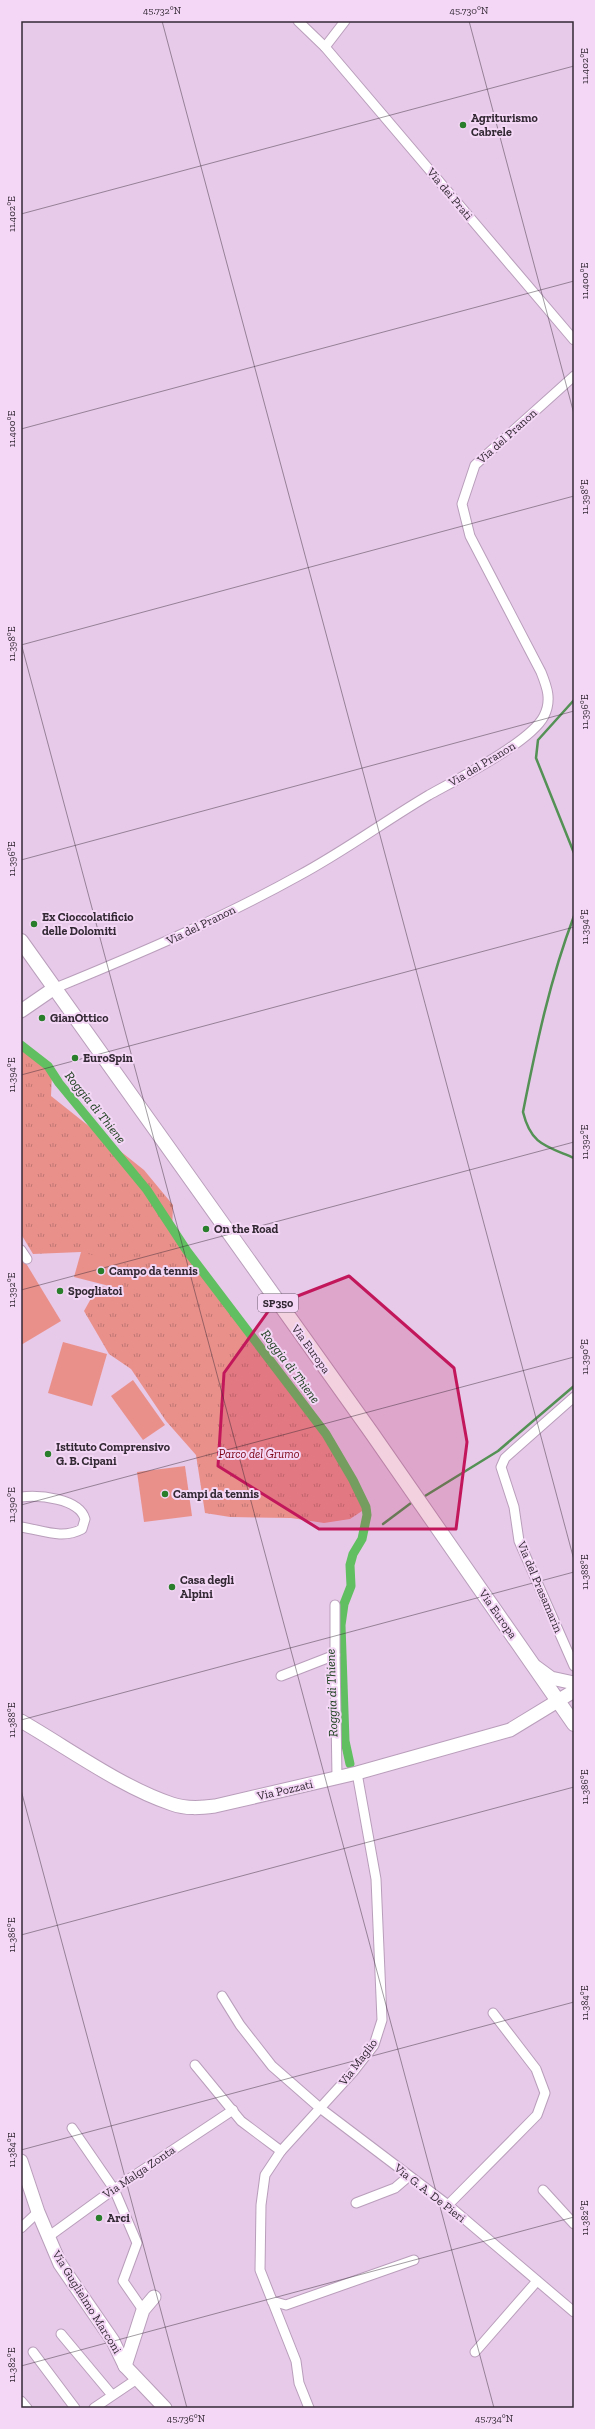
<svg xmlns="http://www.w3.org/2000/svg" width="595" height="2429" viewBox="0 0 595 2429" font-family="'Zilla Slab',serif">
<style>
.grass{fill:url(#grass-tufts)}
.garden{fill:#ea908b}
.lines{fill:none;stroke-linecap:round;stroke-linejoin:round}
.stream{stroke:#539154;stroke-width:2.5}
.canal{stroke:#61be61;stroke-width:9}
.street-casing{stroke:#b99ebb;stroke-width:11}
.secondary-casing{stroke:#b99ebb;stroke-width:15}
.primary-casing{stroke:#b99ebb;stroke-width:16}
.street{stroke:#fff;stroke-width:9}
.secondary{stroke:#fff;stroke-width:13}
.primary{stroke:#fff;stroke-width:14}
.marked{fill:#c2185b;fill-opacity:0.2;stroke:#c2185b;stroke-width:3;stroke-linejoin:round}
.ticks{fill:none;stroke:#332934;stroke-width:1;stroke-opacity:0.45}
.poi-dot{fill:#297e2c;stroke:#f4d7f6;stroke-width:1.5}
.labels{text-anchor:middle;stroke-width:4;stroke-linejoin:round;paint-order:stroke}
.shield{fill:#f4d7f6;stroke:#6d5d6e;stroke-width:1}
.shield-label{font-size:11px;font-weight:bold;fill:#332934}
.poi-label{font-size:12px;font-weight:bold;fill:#332934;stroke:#f4d7f6;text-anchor:start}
.street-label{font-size:12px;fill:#332934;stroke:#f4d7f6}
.park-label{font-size:12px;font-style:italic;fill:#7b0012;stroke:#f4d7f6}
.water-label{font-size:13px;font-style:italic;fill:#173c18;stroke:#f4d7f6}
.neatline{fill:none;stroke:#332934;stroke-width:1.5}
.ticks-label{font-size:10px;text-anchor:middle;fill:#332934}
</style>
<defs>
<pattern id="grass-tufts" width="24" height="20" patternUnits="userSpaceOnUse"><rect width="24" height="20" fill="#ea908b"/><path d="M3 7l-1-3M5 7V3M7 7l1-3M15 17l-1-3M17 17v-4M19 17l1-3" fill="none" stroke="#be7672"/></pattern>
</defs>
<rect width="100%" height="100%" fill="#e7cae9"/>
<polygon class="grass" points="21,1047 52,1074 51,1096 144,1170 173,1205 172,1232 256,1348 266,1351 297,1402 314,1418 344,1465 365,1509 350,1519 324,1523 291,1518 230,1517 205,1513 196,1455 166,1421 131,1369 109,1354 84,1311 98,1286 121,1289 81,1252 33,1254 21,1234"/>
<g class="garden">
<polygon points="81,1252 127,1265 121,1289 74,1277"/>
<polygon points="21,1255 61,1321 21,1345"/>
<polygon points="63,1342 107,1354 92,1406 48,1393"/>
<polygon points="133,1380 165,1425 143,1440 111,1396"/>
<polygon points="185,1466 192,1516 144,1522 137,1472"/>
</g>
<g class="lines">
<g class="stream">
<polyline points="574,700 538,740 536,758 574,853"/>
<path d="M574 916C550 979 536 1046 523 1112 531 1145 546 1146 574 1158"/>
<polyline points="425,1496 498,1451 574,1386"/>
<polyline points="383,1524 411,1503"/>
</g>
<polyline class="canal" points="21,1045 48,1066 59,1083 147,1190 187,1251 326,1434 353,1480 366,1507 367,1515 362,1539 353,1554 350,1565 351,1586 344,1604 341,1625 345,1741 350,1764"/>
<defs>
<g id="street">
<polyline points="298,21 325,47 574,340"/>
<polyline points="325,47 345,21"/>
<path d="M53 989C136 955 219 920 298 876 343 852 385 821 429 795 456 780 531 742 544 716 552 700 547 687 541 672L470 536 462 504 475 465 574 376"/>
<polyline points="21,1250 27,1259"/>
<polyline points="574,1397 505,1458 501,1467 514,1507 519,1541 574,1666"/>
<path d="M21 1497C39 1495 79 1498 85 1519L82 1529C62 1540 42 1530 21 1527"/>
<polyline points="335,1655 335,1605"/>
<polyline points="281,1676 335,1655 337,1777"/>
<polyline points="222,1996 240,2025 272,2066 320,2108 448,2205 574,2312"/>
<polyline points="195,2065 241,2121 281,2151"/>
<polyline points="72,2128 114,2189 137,2243 123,2281 143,2310"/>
<polyline points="543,2190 574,2224"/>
<polyline points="356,2203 395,2188 409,2176"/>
<polyline points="448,2205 537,2115 545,2093 536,2069 493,2013"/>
<polyline points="21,2228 38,2212"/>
<polyline points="48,2237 114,2189 233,2110"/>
<polyline points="272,2301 286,2305 414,2260"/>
<polyline points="61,2334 112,2395"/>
<polyline points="33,2352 75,2408"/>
<polyline points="475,2352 537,2281"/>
<polyline points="21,2401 27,2408"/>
<polyline points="94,2408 137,2379"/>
<polyline points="309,2408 299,2383 296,2361 260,2270 261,2205 265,2175 281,2151 353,2072 374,2045 382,2020 376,1879 357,1773"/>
</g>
<g id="secondary">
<polyline points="21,1011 53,989"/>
<polyline points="536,1667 551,1678 574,1683"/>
<path d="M21 1721C68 1748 121 1787 172 1804 186 1809 200 1808 215 1806L357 1773 510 1730 574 1691"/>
<polyline points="21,2161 38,2212 60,2264 113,2341 125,2366 165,2408"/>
<polyline points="125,2366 143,2310 154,2297"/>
</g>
<polyline id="primary" points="21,941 371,1432 574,1724"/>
</defs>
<use href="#street" class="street-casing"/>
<use href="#secondary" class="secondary-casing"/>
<use href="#primary" class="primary-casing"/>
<use href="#street" class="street"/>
<use href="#secondary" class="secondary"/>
<use href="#primary" class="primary"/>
</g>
<path class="marked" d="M349 1276 454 1368 467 1442 456 1529H319L218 1466 224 1373 272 1306Z"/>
<path class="ticks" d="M162 21 574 1560M469 21 574 414M21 214 574 66M21 429 574 281M21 643 494 2408M21 645 574 496M21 860 574 711M21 1075 574 927M21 1290 574 1142M21 1505 574 1357M21 1720 574 1572M21 1790 187 2408M21 1935 574 1787M21 2150 574 2002M21 2366 574 2217"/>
<g class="poi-dot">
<circle cx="463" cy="125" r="4"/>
<circle cx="34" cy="924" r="4"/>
<circle cx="42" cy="1018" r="4"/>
<circle cx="75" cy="1058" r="4"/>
<circle cx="206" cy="1229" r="4"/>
<circle cx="101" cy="1271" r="4"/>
<circle cx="60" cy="1291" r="4"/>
<circle cx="48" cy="1454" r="4"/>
<circle cx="165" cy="1494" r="4"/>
<circle cx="172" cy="1587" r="4"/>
<circle cx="99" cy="2218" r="4"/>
</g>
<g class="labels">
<rect class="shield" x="258" y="1294" width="40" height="18" rx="3"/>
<g class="shield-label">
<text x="278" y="1307">SP350</text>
</g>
<g class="poi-label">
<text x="471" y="122">Agriturismo<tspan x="471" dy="14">Cabrele</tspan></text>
<text x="42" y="921">Ex Cioccolatificio<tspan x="42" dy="14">delle Dolomiti</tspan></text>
<text x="50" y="1022">GianOttico</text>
<text x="83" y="1062">EuroSpin</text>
<text x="214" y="1233">On the Road</text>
<text x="109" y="1275">Campo da tennis</text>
<text x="68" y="1295">Spogliatoi</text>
<text x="56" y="1451">Istituto Comprensivo<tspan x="56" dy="14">G. B. Cipani</tspan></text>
<text x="173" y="1498">Campi da tennis</text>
<text x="180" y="1584">Casa degli<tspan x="180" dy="14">Alpini</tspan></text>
<text x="107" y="2222">Arci</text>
</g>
<g class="street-label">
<text transform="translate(450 194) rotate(50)" y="4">Via dei Prati</text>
<text transform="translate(507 436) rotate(-42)" y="4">Via del Pranon</text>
<text transform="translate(482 764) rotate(-31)" y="4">Via del Pranon</text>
<text transform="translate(201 925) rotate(-26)" y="4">Via del Pranon</text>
<text transform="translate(311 1349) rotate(54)" y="4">Via Europa</text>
<text transform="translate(540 1587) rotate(67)" y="4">Via del Prasamarin</text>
<text transform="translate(498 1614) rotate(55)" y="4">Via Europa</text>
<text transform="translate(285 1790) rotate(-13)" y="4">Via Pozzati</text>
<text transform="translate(358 2062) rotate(-53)" y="4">Via Maglio</text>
<text transform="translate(139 2172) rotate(-34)" y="4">Via Malga Zonta</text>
<text transform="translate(430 2193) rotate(38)" y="4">Via G. A. De Pieri</text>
<text transform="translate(87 2302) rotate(58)" y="4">Via Guglielmo Marconi</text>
</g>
<g class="park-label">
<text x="259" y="1458">Parco del Grumo</text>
</g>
<g class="water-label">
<text transform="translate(96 1107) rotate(51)" y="5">Roggia di Thiene</text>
<text transform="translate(291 1366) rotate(53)" y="5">Roggia di Thiene</text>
<text transform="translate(331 1693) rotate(-92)" y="5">Roggia di Thiene</text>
</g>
</g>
<rect width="595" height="2429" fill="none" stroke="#f4d7f6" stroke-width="44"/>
<rect x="22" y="22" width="551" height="2385" class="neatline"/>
<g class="ticks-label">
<text x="162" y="14">45.732°N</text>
<text x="469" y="14">45.730°N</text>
<text transform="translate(584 66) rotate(-90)" y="4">11.402°E</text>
<text transform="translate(11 214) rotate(-90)" y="4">11.402°E</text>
<text transform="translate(584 281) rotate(-90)" y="4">11.400°E</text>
<text transform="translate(11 429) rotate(-90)" y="4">11.400°E</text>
<text transform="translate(584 497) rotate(-90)" y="4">11.398°E</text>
<text transform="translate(11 644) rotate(-90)" y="4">11.398°E</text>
<text transform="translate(584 712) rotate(-90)" y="4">11.396°E</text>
<text transform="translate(11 859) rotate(-90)" y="4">11.396°E</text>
<text transform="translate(584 927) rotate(-90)" y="4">11.394°E</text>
<text transform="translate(11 1075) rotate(-90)" y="4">11.394°E</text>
<text transform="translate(584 1142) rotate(-90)" y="4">11.392°E</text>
<text transform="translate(11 1290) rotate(-90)" y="4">11.392°E</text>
<text transform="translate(584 1357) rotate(-90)" y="4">11.390°E</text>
<text transform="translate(11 1505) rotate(-90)" y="4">11.390°E</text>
<text transform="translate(584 1572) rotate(-90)" y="4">11.388°E</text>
<text transform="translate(11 1720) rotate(-90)" y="4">11.388°E</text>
<text transform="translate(584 1787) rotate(-90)" y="4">11.386°E</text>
<text transform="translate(11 1935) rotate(-90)" y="4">11.386°E</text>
<text transform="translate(584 2003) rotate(-90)" y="4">11.384°E</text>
<text transform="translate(11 2150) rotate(-90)" y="4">11.384°E</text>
<text transform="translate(584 2218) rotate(-90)" y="4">11.382°E</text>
<text transform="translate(11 2365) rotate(-90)" y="4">11.382°E</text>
<text x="186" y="2422">45.736°N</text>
<text x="494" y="2422">45.734°N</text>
</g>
</svg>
